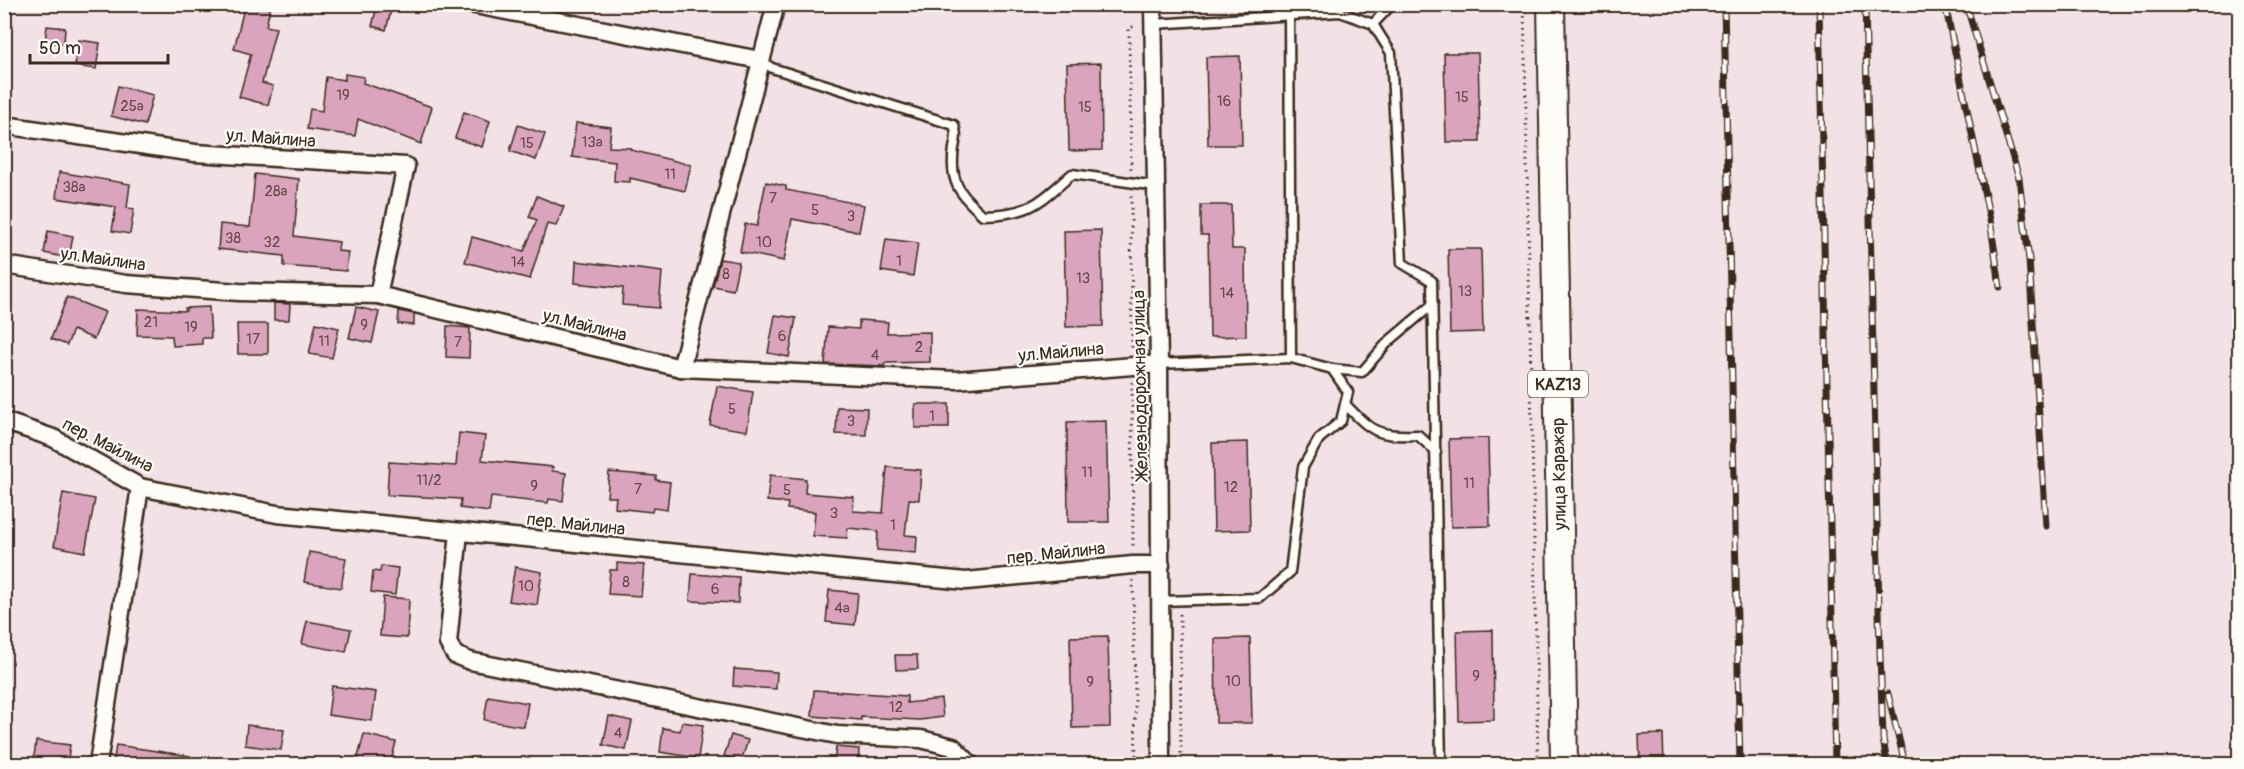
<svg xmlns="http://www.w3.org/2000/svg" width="2244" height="769" viewBox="0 0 2244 769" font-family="Pangolin,sans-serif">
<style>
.building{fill:#daa4bd;stroke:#3b2a1e;stroke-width:1.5}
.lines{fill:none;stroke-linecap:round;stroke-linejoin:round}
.lane-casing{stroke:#3b2a1e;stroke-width:13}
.street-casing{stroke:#3b2a1e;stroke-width:21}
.primary-casing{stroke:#3b2a1e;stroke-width:30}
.path{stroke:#3b2a1e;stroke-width:3;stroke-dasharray:1.5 4.5;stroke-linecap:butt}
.lane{stroke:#fdfcf7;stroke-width:8}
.street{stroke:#fdfcf7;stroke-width:16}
.primary{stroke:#fdfcf7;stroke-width:26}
.rail-casing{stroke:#3b2a1e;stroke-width:7}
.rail{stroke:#fdfcf7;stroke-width:4.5;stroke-dasharray:14;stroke-linecap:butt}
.labels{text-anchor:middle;stroke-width:4.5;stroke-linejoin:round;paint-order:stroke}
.number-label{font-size:15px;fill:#634846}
.shield{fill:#fdfcf7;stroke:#75695f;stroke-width:1.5}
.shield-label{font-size:16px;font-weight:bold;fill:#3b2a1e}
.street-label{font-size:18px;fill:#3b2a1e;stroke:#fdfcf7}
</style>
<rect width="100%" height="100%" fill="#f2e2e6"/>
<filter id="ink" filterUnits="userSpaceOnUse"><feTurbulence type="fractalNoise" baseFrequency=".0167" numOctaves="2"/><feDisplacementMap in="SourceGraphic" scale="12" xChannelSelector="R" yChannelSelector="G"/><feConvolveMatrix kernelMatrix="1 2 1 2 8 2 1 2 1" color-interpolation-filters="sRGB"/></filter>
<g filter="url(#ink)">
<g class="building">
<polygon points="245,4 271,4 266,26 276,28 262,83 273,86 268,105 239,97 251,54 234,49"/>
<polygon points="377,7 391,10 386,30 372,26"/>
<polygon points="47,26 65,28 64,44 45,42"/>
<polygon points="78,40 100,43 96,69 75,66"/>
<polygon points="1444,53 1478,53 1480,142 1446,142"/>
<polygon points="1240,56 1242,145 1208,145 1206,57"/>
<polygon points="1101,63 1102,150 1069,151 1067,64"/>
<polygon points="345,74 364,77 363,83 432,107 421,144 358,119 355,136 307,129 310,109 322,111 326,77 345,80"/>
<polygon points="118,86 153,95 145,125 111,116"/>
<polygon points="464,112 490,121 482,147 455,138"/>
<polygon points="576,123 611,127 609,147 631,148 631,150 691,165 685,191 630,178 630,182 614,181 615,162 572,157"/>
<polygon points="518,125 545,134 536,160 510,151"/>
<polygon points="59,172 130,184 127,208 134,209 130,234 112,231 116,207 56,198"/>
<polygon points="255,174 299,179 294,236 339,242 338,251 348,252 346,271 284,266 284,256 218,249 220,224 250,227"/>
<polygon points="766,182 786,186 786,190 864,205 859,232 792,219 784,261 740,252 745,224 757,226"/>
<polygon points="537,196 564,207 556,226 547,224 530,279 465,262 472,237 524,251 537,220 529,217"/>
<polygon points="1201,205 1231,205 1232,249 1245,249 1246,336 1210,337 1208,235 1201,235"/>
<polygon points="1101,230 1103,326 1066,327 1064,231"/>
<polygon points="48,231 73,236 69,258 44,253"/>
<polygon points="886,239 918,243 913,276 881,271"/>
<polygon points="1448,249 1481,249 1483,332 1450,333"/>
<polygon points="720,259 739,262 733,290 713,286"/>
<polygon points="576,261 662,272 659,308 622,305 623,288 575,283"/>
<polygon points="67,297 105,312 94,339 73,330 67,345 51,339"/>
<polygon points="274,303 290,304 289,320 274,320"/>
<polygon points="209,307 211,338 202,338 202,344 173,346 172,336 137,335 138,309 186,311 185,308"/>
<polygon points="356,307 379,312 372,343 349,338"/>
<polygon points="399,311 414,314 414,325 398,324"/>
<polygon points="775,315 796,318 789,357 768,353"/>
<polygon points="859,320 888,322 887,333 930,332 930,362 885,363 884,366 825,364 828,327 859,329"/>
<polygon points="316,323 339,328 332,358 309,354"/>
<polygon points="237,324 268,324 268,354 238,354"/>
<polygon points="447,326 470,328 469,358 446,357"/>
<polygon points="717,386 753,392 747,431 710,425"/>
<rect x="915" y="404" width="34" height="24"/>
<polygon points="837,407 867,408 866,435 836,434"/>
<polygon points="1106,421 1109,522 1068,522 1067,422"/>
<polygon points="459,433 485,436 482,460 553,467 552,471 566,473 563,501 549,499 548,503 491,497 489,512 460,508 461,499 387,495 389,462 456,466"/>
<polygon points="1488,438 1490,526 1451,527 1449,439"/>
<polygon points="1248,442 1250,530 1214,531 1212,443"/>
<polygon points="887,467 921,470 919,500 909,499 905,535 917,536 916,553 877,550 878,531 848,528 847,538 813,536 815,512 787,509 788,503 767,501 770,475 806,479 805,493 854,497 853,511 883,513"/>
<polygon points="609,472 656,476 656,480 670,482 667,510 653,508 652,512 615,508 616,497 607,497"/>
<polygon points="63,493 95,499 85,552 54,546"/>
<polygon points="309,552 346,558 341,588 304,582"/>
<polygon points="617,563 644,565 641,596 608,594 610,570 617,570"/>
<polygon points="381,566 398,568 395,595 371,592 373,571 380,572"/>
<polygon points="515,567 542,572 537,605 509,601"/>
<polygon points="692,574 739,577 738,603 690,601"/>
<polygon points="829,590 858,593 855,625 826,622"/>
<polygon points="383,597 409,599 407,638 380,636"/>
<polygon points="307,621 351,629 346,652 302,644"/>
<polygon points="1493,630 1494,720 1459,721 1457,631"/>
<polygon points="1108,636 1110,727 1072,728 1070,637"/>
<polygon points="1250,638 1252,723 1216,723 1215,639"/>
<polygon points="895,655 917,655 918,669 896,670"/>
<polygon points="734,669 777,672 776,689 733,686"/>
<polygon points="332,686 376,692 372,721 328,715"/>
<polygon points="814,690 907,696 907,703 941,699 943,717 920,720 861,717 861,720 812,716"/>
<polygon points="488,696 528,703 524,727 484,720"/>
<polygon points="609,716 632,721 626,750 603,745"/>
<polygon points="682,722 703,725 698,758 660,752 663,728 680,731"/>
<polygon points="247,725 284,730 281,750 245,745"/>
<polygon points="364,734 396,742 390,765 356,765"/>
<polygon points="1663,734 1664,765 1640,765 1639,735"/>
<polygon points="731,735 748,740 741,762 724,756"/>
<polygon points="36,741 70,745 67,765 33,765"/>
<polygon points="116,745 190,756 190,765 113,765"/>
<polygon points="836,747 859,749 858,765 834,765"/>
</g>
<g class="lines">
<defs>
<g id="lane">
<polyline points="1289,15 1291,358"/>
<polyline points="1154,24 1340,12 1373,24 1391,53 1402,263 1432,281 1441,764"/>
<polyline points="1373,24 1392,4"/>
<path d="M761 61 772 68 954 125C957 134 956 139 954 148 949 181 959 194 983 215 1030 214 1038 204 1072 174L1156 186"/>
<polyline points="1159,364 1291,358 1332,369 1348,392 1341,421 1319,439 1303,467 1290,572 1260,598 1161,601"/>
<polyline points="1332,369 1362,372 1388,342 1433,304"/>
<path d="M1345 404C1373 433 1377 436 1418 435L1436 452"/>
</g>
<g id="street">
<polyline points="470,4 760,60"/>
<polyline points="1153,4 1159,364 1161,764"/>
<polyline points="4,125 195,153 406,166 378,295"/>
<polyline points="4,265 126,284 239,292 378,295 681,368 956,380 1159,364"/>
<polyline points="681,368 776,4"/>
<polyline points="4,421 53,438 140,487 277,514 966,581 1133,565 1161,565"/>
<polyline points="459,532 448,643 455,655 470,661 837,735 921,739 953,747 970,764"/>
<polyline points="98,764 140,487"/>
</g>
<polyline id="primary" points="1551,4 1564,764"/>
</defs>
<use href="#lane" class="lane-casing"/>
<use href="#street" class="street-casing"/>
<use href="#primary" class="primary-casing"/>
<g class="path">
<polyline points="1524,4 1538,756 1536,764"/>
<polyline points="1131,169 1129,28 1136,26"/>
<polyline points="1131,196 1132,349"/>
<polyline points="1132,382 1133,550"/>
<polyline points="1133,580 1136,764"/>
<polyline points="1180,614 1181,764"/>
<polyline points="1584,756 1615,756"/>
</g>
<use href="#lane" class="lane"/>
<use href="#street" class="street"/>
<use href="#primary" class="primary"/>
<defs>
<g id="rail">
<polyline points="1724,4 1740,764"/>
<polyline points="1819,4 1835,764"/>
<polyline points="1865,4 1880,653 1883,738 1887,764"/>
<polyline points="1945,4 1990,220 2000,287"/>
<polyline points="1966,4 2019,178 2029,260 2046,526"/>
<polyline points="1888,694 1905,764"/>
</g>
</defs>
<use href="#rail" class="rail-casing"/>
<use href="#rail" class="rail"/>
</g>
</g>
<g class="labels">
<g class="number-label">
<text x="343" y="100">19</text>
<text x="1462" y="102">15</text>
<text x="1224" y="106">16</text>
<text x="132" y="111">25а</text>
<text x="1085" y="112">15</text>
<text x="592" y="147">13а</text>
<text x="527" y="148">15</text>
<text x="670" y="179">11</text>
<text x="74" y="192">38а</text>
<text x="276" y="196">28а</text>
<text x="773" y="203">7</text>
<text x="815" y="215">5</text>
<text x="851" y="221">3</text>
<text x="233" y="243">38</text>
<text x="272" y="247">32</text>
<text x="764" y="247">10</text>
<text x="899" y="266">1</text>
<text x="518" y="267">14</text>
<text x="726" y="279">8</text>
<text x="1083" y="283">13</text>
<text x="1465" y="296">13</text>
<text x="1227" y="298">14</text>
<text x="151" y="327">21</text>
<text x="364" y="330">9</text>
<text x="191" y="332">19</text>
<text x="782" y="341">6</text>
<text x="253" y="344">17</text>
<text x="324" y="346">11</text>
<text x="458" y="347">7</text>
<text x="919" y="352">2</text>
<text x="875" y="360">4</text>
<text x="732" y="414">5</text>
<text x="932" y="421">1</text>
<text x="851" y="426">3</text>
<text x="1087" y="477">11</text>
<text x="429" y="485">11/2</text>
<text x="1469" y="488">11</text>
<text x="534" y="491">9</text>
<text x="1231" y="492">12</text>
<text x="638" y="494">7</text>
<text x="787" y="495">5</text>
<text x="834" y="518">3</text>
<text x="893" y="530">1</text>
<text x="626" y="587">8</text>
<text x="526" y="591">10</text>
<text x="715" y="594">6</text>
<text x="842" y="613">4а</text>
<text x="1476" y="681">9</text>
<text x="1233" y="686">10</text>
<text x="1090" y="687">9</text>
<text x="896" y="712">12</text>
<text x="618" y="738">4</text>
</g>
<rect class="shield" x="1528" y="371" width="60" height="26" rx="4.5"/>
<g class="shield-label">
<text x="1558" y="390">KAZ13</text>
</g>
<g class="street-label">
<text transform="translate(271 138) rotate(4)" y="6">ул. Майлина</text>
<text transform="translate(103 259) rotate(8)" y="6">ул.Майлина</text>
<text transform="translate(585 325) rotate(14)" y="6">ул.Майлина</text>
<text transform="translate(1061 352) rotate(-5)" y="6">ул.Майлина</text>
<text transform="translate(1140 385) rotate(-91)" y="6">Железнодорожная улица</text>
<text transform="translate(108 445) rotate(27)" y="6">пер. Майлина</text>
<text transform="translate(1559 474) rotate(-91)" y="6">улица Каражар</text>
<text transform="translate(576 524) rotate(6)" y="6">пер. Майлина</text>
<text transform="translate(1056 553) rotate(-6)" y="6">пер. Майлина</text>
</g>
</g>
<rect width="2244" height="769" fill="none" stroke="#fdfcf7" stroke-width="24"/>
<rect x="12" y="12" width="2220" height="745" fill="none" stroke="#3b2a1e" stroke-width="2" filter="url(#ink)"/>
<path d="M30 54v9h138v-9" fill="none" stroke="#3b2a1e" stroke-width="3"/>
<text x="39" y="54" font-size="18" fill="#3b2a1e" stroke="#fdfcf7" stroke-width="4.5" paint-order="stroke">50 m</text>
</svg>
